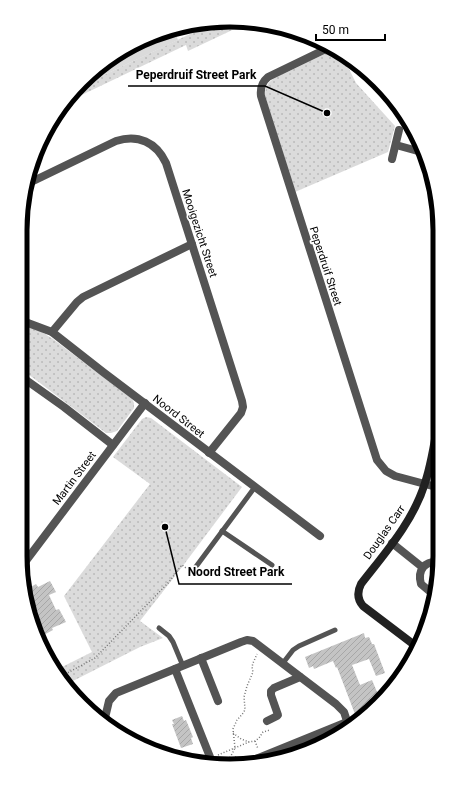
<svg xmlns="http://www.w3.org/2000/svg" width="460" height="786" viewBox="0 0 460 786" font-family="Roboto,sans-serif">
<style>
.grass{fill:url(#grass-dots)}
.garden{fill:#dbdbdb}
.building{fill:url(#building-hatch)}
.lines{fill:none;stroke-linecap:round;stroke-linejoin:round}
.path{stroke:#767676;stroke-width:1.5;stroke-dasharray:1 2;stroke-linecap:butt}
.lane{stroke:#545454;stroke-width:5}
.street{stroke:#545454;stroke-width:8}
.secondary{stroke:#212121;stroke-width:8}
.labels{text-anchor:middle;stroke-width:3.5;stroke-linejoin:round;paint-order:stroke}
.street-label{font-size:11px;fill:#000;stroke:#fff}
.rim{fill:none;stroke:#000;stroke-width:5}
.leader{fill:none;stroke:#000;stroke-width:1.5}
.callout-dot{fill:#000;stroke:#fff;stroke-width:1.5}
.callout-label{font-size:12px;text-anchor:middle;font-weight:bold;fill:#000;stroke:#fff;stroke-width:3.5;stroke-linejoin:round;paint-order:stroke}
</style>
<defs>
<pattern id="grass-dots" width="8" height="8" patternUnits="userSpaceOnUse"><rect width="8" height="8" fill="#dbdbdb"/><path d="M2 2h.1M6 6h.1" fill="none" stroke="#bababa" stroke-width="1.8" stroke-linecap="round"/></pattern>
<pattern id="building-hatch" width="6" height="6" patternUnits="userSpaceOnUse"><rect width="6" height="6" fill="#c4c4c4"/><path d="M-1 1l2-2M0 6l6-6M5 7l2-2" fill="none" stroke="#a7a7a7"/></pattern>
</defs>
<rect width="100%" height="100%" fill="#fff"/>
<g class="grass">
<polygon points="211,24 245,24 188,51 186,45 67,102 85,84"/>
<path d="M333 50 341 53 356 83 395 126 388 152 295 192 265 96C265 87 268 82 275 78Z"/>
<polygon points="20,324 40,331 53,339 132,399 134,403 134,408 117,431 111,433 106,433 32,377 20,369"/>
<polygon points="146,417 151,418 242,487 182,567 140,621 163,638 140,647 65,685 56,670 92,652 64,596 150,484 113,457 142,419"/>
</g>
<polygon class="garden" points="174,30 178,40 85,84 113,56"/>
<g class="building">
<polygon points="50,581 56,592 49,595 56,610 59,609 66,622 52,628 53,630 40,637 30,618 27,601 34,598 29,588 36,584 38,587"/>
<polygon points="364,633 365,638 369,637 372,644 374,644 385,673 376,676 369,659 352,665 360,685 372,680 380,699 358,722 337,667 336,668 333,661 314,669 313,666 309,668 305,657"/>
<polygon points="182,716 184,721 186,720 193,737 191,738 193,744 181,748 172,724 174,724 172,720"/>
</g>
<g class="lines">
<g class="path">
<polyline points="60,677 95,658 169,582 181,566 182,565 186,568"/>
<polyline points="233,733 241,739 249,742"/>
<polyline points="255,741 258,749"/>
<polyline points="176,752 180,751 186,760"/>
<polyline points="218,755 249,742 255,741 259,738 263,732 270,730"/>
<polyline points="228,760 232,754 235,748 233,729 237,720 244,712 245,709 244,697 247,686 253,672 252,667 253,663 257,654"/>
<polyline points="197,761 202,759"/>
<polyline points="227,764 228,760 238,756"/>
</g>
<g class="lane">
<polyline points="222,531 272,565"/>
<polyline points="192,572 255,487"/>
<polyline points="159,628 169,636 173,642 183,666"/>
<polyline points="283,663 293,650 299,646 335,630"/>
</g>
<g class="street">
<path d="M328 48 268 77C262 82 260 88 261 96L377 460 386 471 395 476 440 488"/>
<polyline points="396,145 425,153"/>
<polyline points="392,159 399,130"/>
<path d="M27 184 116 141C138 134 156 142 166 163L242 401 243 407 241 413 209 453"/>
<polyline points="20,320 52,332 103,372 320,536"/>
<polyline points="52,332 77,302 83,297 192,244"/>
<polyline points="20,377 26,380 64,407 113,445"/>
<polyline points="20,387 26,380"/>
<polyline points="392,543 422,567"/>
<polyline points="22,566 145,403"/>
<path d="M434 595 421 584C417 570 425 560 440 562"/>
<polyline points="201,658 218,701"/>
<polyline points="175,669 212,762"/>
<polyline points="267,721 277,716 278,715 271,695 271,691 274,688 300,677"/>
<polyline points="104,722 109,701 116,693 241,642 247,640 253,641 336,704 344,712 349,727"/>
<polyline points="167,755 169,754"/>
<polyline points="256,759 347,722"/>
</g>
<path class="secondary" d="M417 647 363 606C357 599 357 592 361 584 385 553 413 522 425 483 433 459 436 433 440 408"/>
</g>
<g class="labels">
<g class="street-label">
<text transform="translate(200 233) rotate(72)" y="4">Mooigezicht Street</text>
<text transform="translate(326 266) rotate(72)" y="4">Peperdruif Street</text>
<text transform="translate(179 416) rotate(38)" y="4">Noord Street</text>
<text transform="translate(74 478) rotate(-53)" y="4">Martin Street</text>
<text transform="translate(384 532) rotate(-55)" y="4">Douglas Carr</text>
</g>
</g>
<path d="M0 0H460V786H0ZM230 27H230A203 203 0 0 1 433 230V556A203 203 0 0 1 230 759H230A203 203 0 0 1 27 556V230A203 203 0 0 1 230 27Z" fill="#fff" fill-rule="evenodd"/>
<path class="rim" d="M230 27H230A203 203 0 0 1 433 230V556A203 203 0 0 1 230 759H230A203 203 0 0 1 27 556V230A203 203 0 0 1 230 27Z"/>
<path class="leader" d="M327 113L265 86H128M165 527L179 584H292"/>
<g class="callout-dot">
<circle cx="327" cy="113" r="4"/>
<circle cx="165" cy="527" r="4"/>
</g>
<g class="callout-label">
<text x="196" y="79">Peperdruif Street Park</text>
<text x="236" y="576">Noord Street Park</text>
</g>
<path d="M316 34v6h69v-6" fill="none" stroke="#000000" stroke-width="2"/>
<text x="322" y="34" font-size="12" fill="#000000" stroke="#ffffff" stroke-width="3" paint-order="stroke">50 m</text>
</svg>
